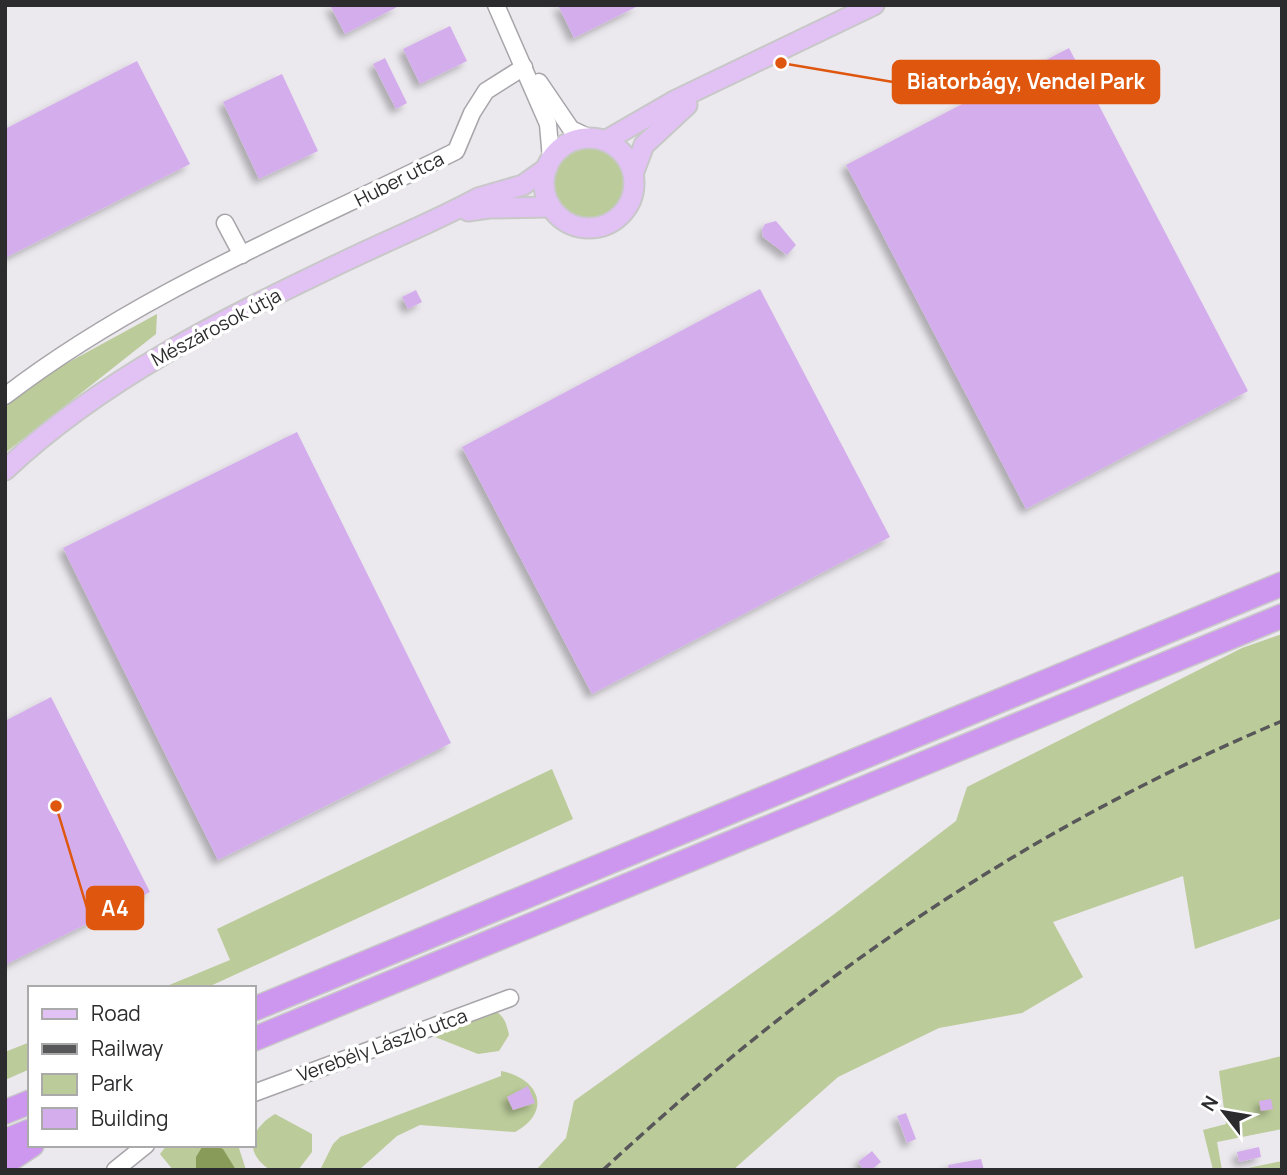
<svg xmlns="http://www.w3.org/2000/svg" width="1287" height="1175" viewBox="0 0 1287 1175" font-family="Manrope,sans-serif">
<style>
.green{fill:#bbcb99}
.water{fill:#889b58}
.building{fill:#d4aeec;filter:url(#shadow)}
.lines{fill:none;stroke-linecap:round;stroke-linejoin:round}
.minor-casing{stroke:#a8a5aa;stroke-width:19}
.major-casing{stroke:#c8c8c8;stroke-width:23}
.highway-casing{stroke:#c8c8c8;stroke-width:26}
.minor{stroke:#fff;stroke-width:16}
.major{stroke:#e2c1f5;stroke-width:19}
.highway{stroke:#ce97ef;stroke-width:23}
.rail{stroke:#585759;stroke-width:3.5;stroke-dasharray:10 5;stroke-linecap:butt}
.labels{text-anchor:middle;stroke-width:7;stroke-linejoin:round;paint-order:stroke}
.street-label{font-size:19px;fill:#2c2b2d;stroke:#fff}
.leader{fill:none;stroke:#df570e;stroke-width:2.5}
.callout-dot{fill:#df570e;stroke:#fff;stroke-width:2.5}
.callout{fill:#df570e;stroke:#df570e;stroke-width:2.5}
.callout-label{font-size:21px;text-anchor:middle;font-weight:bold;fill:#fff}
</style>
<defs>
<filter id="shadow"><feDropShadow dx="-5" dy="5" stdDeviation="3.5" flood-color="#0004"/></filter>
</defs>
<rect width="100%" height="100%" fill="#ebe8ee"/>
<g class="green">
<circle cx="589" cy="183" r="35"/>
<polygon points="157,314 156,334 5,453 5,397"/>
<polygon points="1282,634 1282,918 1195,949 1183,876 1053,922 1083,977 1022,1013 939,1028 838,1077 733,1170 536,1170 566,1138 574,1101 833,915 956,821 967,787 1242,648"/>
<polygon points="552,769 573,819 206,988 162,988 230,960 217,929"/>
<path d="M490 1008C503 1014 506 1021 509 1035L499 1051 478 1054 430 1035Z"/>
<polygon points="30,1042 30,1069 5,1080 5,1052"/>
<polygon points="1282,1056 1282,1129 1217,1142 1222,1170 1213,1170 1203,1130 1226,1124 1219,1071"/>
<path d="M501 1071C539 1078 553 1111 515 1132L420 1125 397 1136 359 1170H320L333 1144 340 1137 501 1076Z"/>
<path d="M275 1114 312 1134V1152L299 1169 270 1170C243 1152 250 1129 275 1114Z"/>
<polygon points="167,1145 238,1145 246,1170 173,1170 160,1154"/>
<polygon points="1282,1161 1282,1170 1239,1170"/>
</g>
<polygon class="water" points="213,1145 223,1149 236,1170 196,1168 196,1157 202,1147"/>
<g class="building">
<polygon points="330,5 401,5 345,34"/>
<polygon points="558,5 640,5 574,38"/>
<polygon points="450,26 467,61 420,84 403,49"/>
<polygon points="1069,48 1248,391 1026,509 846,165"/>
<polygon points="385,58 407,103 396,109 373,64"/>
<polygon points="137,61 190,164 5,258 5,129"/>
<polygon points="282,74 318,151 259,179 223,102"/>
<polygon points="776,221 796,245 787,255 763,237 762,230 765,224"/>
<polygon points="760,289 890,537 592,694 462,447"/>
<polygon points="416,290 422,302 408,309 402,297"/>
<polygon points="297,432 451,743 218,860 63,548"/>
<polygon points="51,697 150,892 5,965 5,721"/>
<polygon points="528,1086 535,1103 513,1110 507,1097"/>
<polygon points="1271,1099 1273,1109 1261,1111 1259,1101"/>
<polygon points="906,1113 916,1139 907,1143 897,1116"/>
<polygon points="1259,1147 1261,1157 1239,1162 1237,1152"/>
<polygon points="872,1151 881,1162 871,1170 864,1170 858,1162"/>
<polygon points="981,1159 984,1170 949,1170 948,1165"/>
</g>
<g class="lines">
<defs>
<g id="minor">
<polyline points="496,5 548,124 551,159"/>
<polyline points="539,82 571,129 590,138"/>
<polyline points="225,223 242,255"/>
<path d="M5 396C140 292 304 227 456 151L472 113 486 91 524 67"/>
<polyline points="254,1093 510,998"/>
<polyline points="115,1170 146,1145"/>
</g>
<g id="major">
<circle cx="589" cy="183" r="45"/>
<polyline points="605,141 676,100 874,5"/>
<polyline points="633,174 644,145 687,105"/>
<polyline points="468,211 489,208 551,207"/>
<path d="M5 470C103 378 224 319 343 262 388 240 434 222 478 198L523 185 547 168"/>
</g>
<g id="highway">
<polyline points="254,1009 1282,584"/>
<polyline points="254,1039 1282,616"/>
<polyline points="5,1112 30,1102"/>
<polyline points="5,1141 30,1131"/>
<polyline points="5,1163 32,1145"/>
</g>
</defs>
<use href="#minor" class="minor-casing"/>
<use href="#major" class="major-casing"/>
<use href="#highway" class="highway-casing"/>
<use href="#minor" class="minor"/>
<use href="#major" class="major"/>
<use href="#highway" class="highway"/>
<path class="rail" d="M603 1170C810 978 1021 831 1282 721"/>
</g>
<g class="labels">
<g class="street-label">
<text transform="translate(399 179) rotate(-27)" y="7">Huber utca</text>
<text transform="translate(216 327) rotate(-28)" y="7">Mészárosok útja</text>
<text transform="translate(382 1045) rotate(-20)" y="7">Verebély László utca</text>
</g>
</g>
<path class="leader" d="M781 63L893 82M56 806L87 908"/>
<g class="callout-dot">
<circle cx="781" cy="63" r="7"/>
<circle cx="56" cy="806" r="7"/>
</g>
<g class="callout">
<rect x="893" y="61" width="266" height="42" rx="7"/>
<rect x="87" y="887" width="56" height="42" rx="7"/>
</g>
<g class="callout-label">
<text x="1026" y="89">Biatorbágy, Vendel Park</text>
<text x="115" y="916">A4</text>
</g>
<rect width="1287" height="1175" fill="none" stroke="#2c2b2d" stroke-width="14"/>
<rect x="28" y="986" width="228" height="161" fill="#ffffff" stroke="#abaaab" stroke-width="2"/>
<rect x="42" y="1009" width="35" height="10" fill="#e2c1f5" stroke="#abaaab" stroke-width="2"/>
<text x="91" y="1021" font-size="21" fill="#2c2b2d">Road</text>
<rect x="42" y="1044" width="35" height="10" fill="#585759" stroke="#abaaab" stroke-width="2"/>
<text x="91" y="1056" font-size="21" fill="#2c2b2d">Railway</text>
<rect x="42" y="1074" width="35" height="21" fill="#bbcb99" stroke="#abaaab" stroke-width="2"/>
<text x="91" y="1091" font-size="21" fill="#2c2b2d">Park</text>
<rect x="42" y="1108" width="35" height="21" fill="#d4aeec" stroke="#abaaab" stroke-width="2"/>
<text x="91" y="1126" font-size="21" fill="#2c2b2d">Building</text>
<g transform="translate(1224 1112) rotate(301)" stroke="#ffffff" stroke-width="5" paint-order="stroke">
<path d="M0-5L12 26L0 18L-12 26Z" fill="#2c2b2d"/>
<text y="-10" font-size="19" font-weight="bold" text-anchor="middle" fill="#2c2b2d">N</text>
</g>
</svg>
